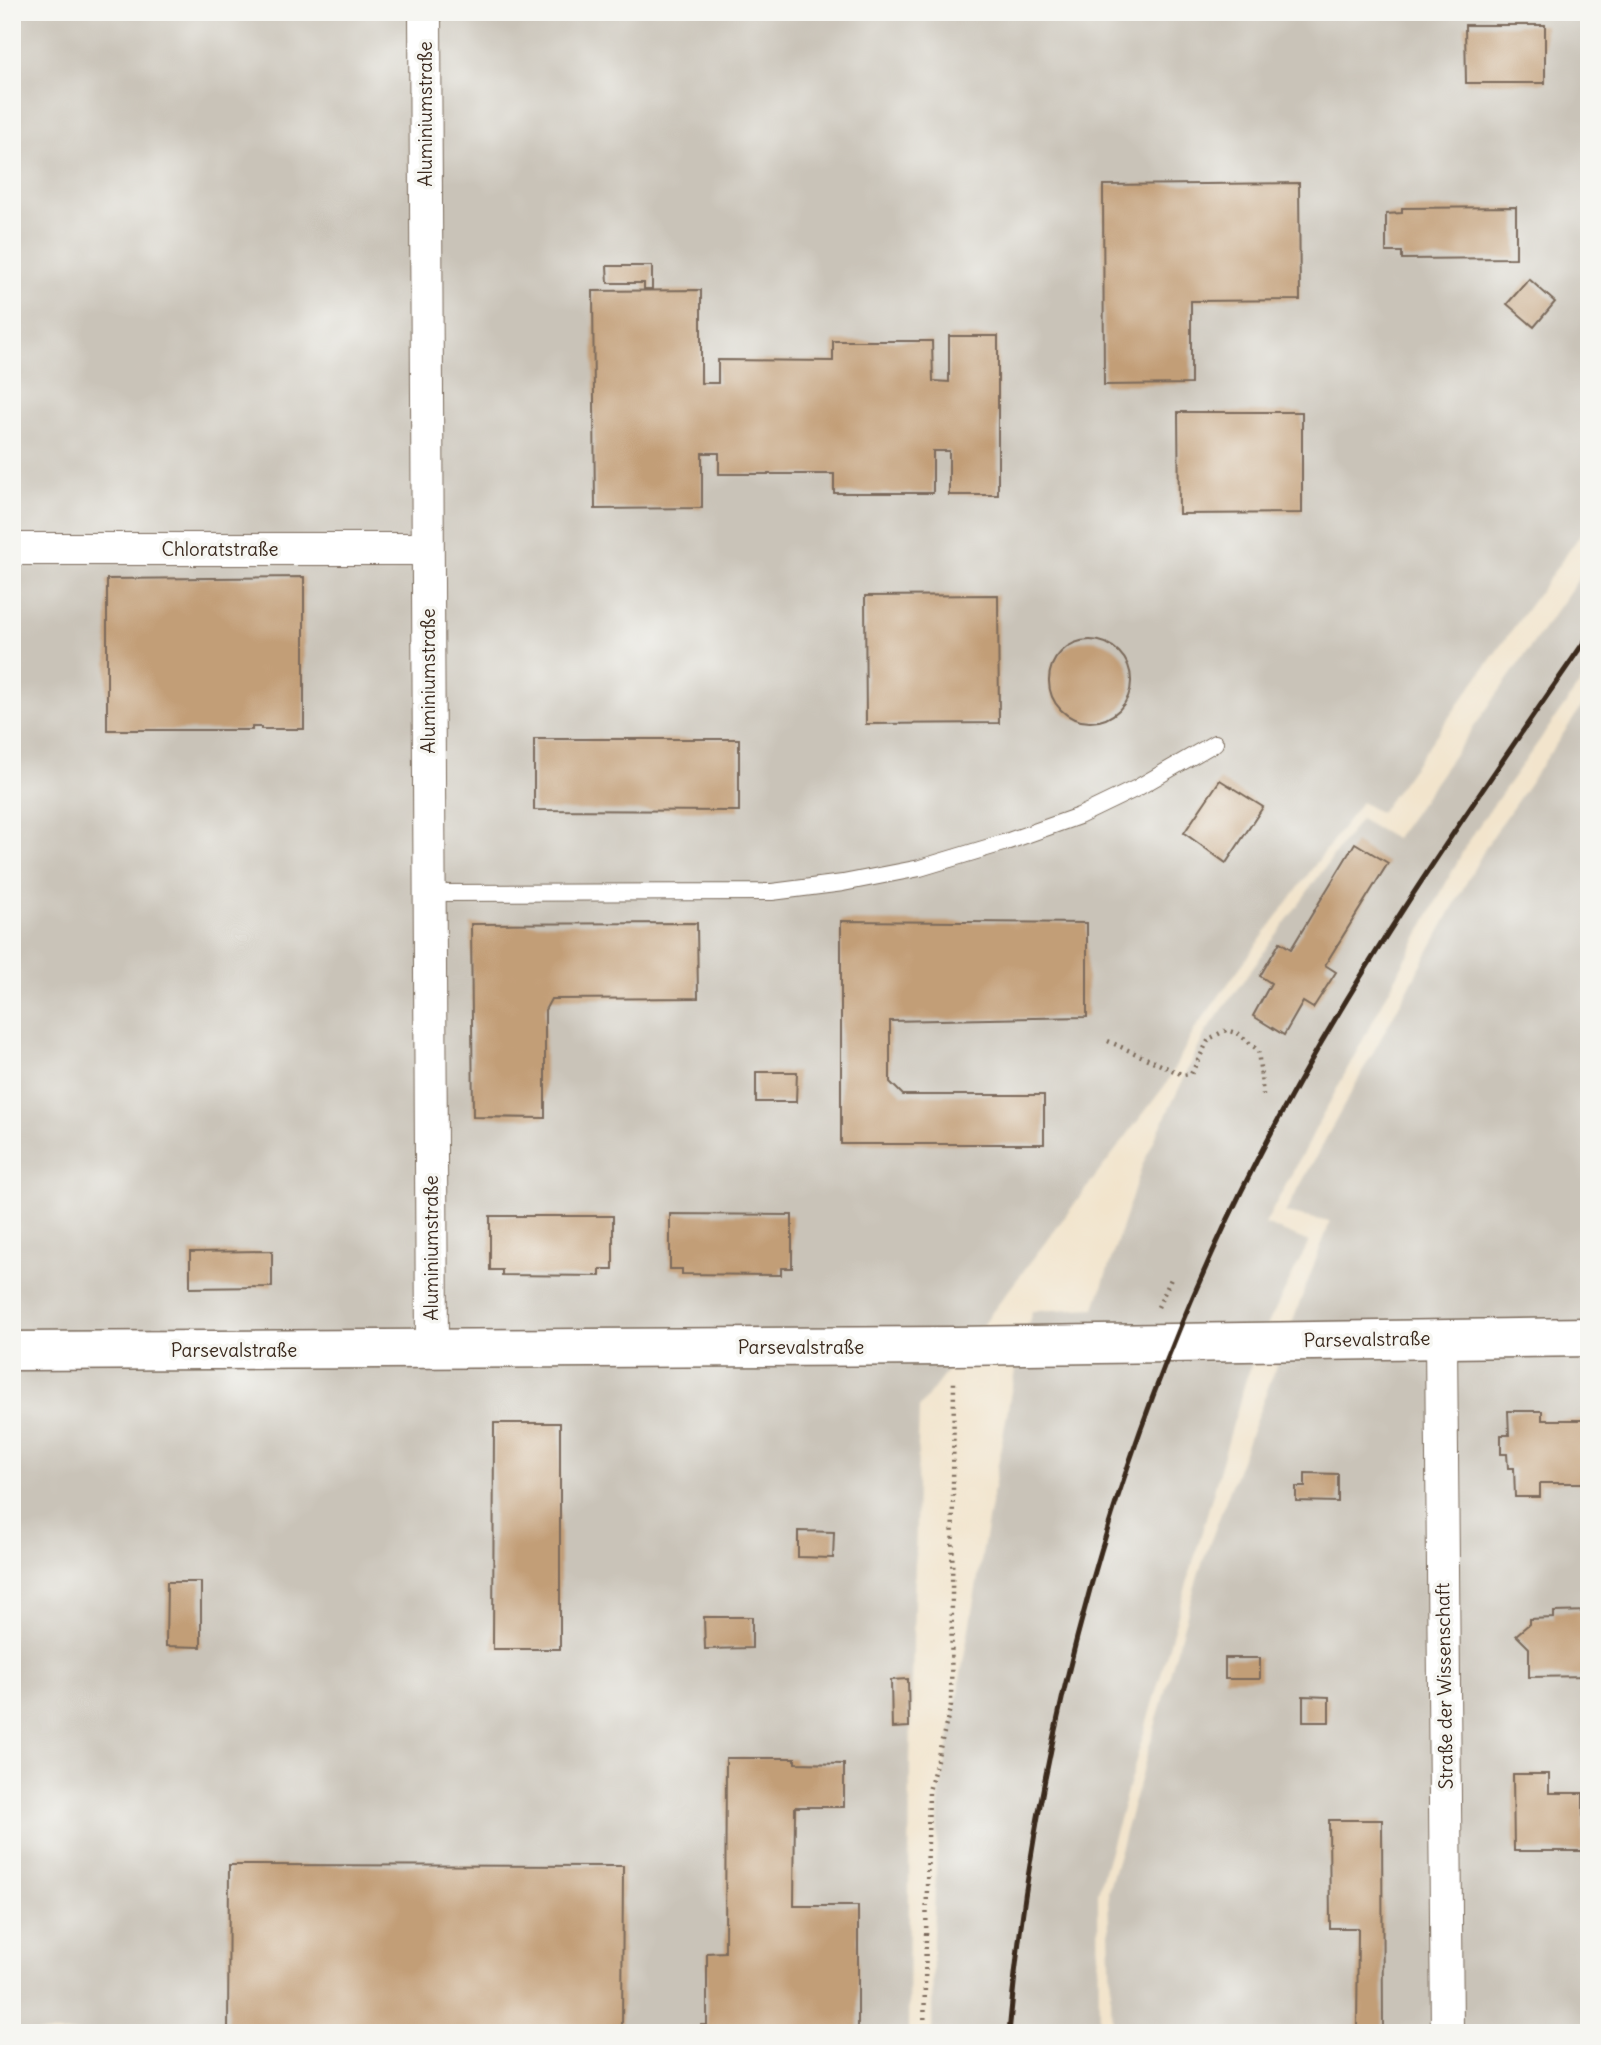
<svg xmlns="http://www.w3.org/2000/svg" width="1601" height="2045" viewBox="0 0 1601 2045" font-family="Delius,sans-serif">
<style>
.industrial{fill:#c9c3b8}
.building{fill:#c29e77}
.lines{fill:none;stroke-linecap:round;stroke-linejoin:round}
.lane-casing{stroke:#7b6b5b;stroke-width:18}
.street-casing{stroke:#7b6b5b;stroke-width:34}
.secondary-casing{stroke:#7b6b5b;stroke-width:41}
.path{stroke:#7b6b5b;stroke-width:4.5;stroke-dasharray:2 5;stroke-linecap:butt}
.lane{stroke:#fff;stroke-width:16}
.street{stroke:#fff;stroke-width:32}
.secondary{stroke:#fff;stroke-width:38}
.rail{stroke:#3b2a1e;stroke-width:5}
.labels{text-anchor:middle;stroke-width:7;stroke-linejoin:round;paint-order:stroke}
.street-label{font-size:19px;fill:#3b2a1e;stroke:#f6f6f2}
</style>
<rect width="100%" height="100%" fill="#f6f6f2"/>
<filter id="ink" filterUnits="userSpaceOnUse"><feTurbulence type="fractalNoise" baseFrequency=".0143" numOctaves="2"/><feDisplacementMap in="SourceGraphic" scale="14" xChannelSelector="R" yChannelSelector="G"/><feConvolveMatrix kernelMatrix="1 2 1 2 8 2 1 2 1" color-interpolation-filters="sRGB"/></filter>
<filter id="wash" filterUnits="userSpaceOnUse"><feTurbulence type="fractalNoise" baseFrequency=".00686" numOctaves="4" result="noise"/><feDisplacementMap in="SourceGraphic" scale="28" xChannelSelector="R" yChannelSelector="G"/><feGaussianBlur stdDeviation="1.57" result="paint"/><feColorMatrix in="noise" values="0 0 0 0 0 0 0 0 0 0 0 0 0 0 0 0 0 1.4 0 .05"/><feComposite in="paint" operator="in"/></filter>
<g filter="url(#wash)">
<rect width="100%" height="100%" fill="#f2e4cc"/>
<g class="industrial">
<polygon points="12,12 1589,12 1589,523 1380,813 1361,802 1195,1029 1166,1084 919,1408 910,1761 908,2033 12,2033"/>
<polygon points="1589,564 1589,671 1470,838 1265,1224 1309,1242 1269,1322 1246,1379 1098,1892 1099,2033 932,2033 933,1936 939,1798 1013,1380 1032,1311 1095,1308 1142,1166 1206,1032 1360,819 1395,839"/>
<polygon points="1589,696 1589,2033 1112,2033 1108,1892 1199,1572 1330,1222 1285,1213 1487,845"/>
</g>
<g id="blocks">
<g class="building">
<polygon points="1465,25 1545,25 1545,83 1466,83"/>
<polygon points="1299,183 1300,300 1191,301 1191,384 1104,385 1103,185"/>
<polygon points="1516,207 1516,258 1402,259 1402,252 1386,252 1386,214 1402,213 1402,208"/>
<polygon points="607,266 652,266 652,289 644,289 644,283 608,283"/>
<polygon points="1529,279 1555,302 1534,327 1507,304"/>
<polygon points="701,290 701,383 718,383 718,360 833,361 833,341 932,341 933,381 949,382 949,336 998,336 998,495 949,495 949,451 933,451 933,493 834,493 834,474 719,474 719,453 702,453 702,508 595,509 593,291"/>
<polygon points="1178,412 1302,412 1302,513 1179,514"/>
<polygon points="304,577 304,729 261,729 261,727 252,727 252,730 107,730 107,579"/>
<polygon points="998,595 999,723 866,724 865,596"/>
<circle cx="1090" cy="681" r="41"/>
<polygon points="534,739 739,739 739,811 534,810"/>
<polygon points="1220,780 1263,807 1226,863 1184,833"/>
<polygon points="1355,843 1388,863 1325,965 1336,972 1313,1008 1303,1002 1284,1035 1253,1016 1271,983 1260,976 1280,942 1291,949"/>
<polygon points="841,921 1087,923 1087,1017 890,1021 890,1082 903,1095 1044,1095 1044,1144 841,1144"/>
<polygon points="697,923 698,998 551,999 545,1010 545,1118 473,1117 471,924"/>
<polygon points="756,1072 797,1072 796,1102 756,1102"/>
<polygon points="670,1214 792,1215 792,1268 781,1268 781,1275 682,1274 682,1269 670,1269"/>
<polygon points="490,1216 613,1216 613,1269 600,1269 600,1276 502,1275 502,1270 490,1270"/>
<polygon points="272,1251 272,1287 190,1288 190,1252"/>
<polygon points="1508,1411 1542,1411 1542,1420 1589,1420 1589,1483 1540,1483 1540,1497 1515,1497 1514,1468 1508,1468 1507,1454 1501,1454 1501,1435 1509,1435"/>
<polygon points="494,1423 560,1423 560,1649 493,1649"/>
<polygon points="1305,1473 1338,1474 1338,1502 1296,1501 1296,1487 1305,1487"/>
<polygon points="798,1531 834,1532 833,1558 798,1557"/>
<polygon points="167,1582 201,1582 201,1647 166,1646"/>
<polygon points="1589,1611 1589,1676 1529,1677 1529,1648 1516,1635 1529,1624 1529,1619 1554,1618 1554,1612"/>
<polygon points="704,1617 752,1617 752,1648 705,1649"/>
<rect x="1225" y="1658" width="35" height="21"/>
<polygon points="908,1679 909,1727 892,1728 891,1680"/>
<polygon points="1303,1696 1329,1697 1329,1722 1303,1722"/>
<polygon points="726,1758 795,1758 795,1763 844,1764 844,1807 795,1807 794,1906 858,1906 858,2033 701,2033 701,2025 707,2025 707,1953 725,1952"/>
<polygon points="1513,1774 1549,1774 1549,1793 1583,1793 1583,1851 1514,1851"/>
<polygon points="1329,1820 1382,1820 1383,2033 1357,2033 1358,1928 1330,1928"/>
<polygon points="229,1865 623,1866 622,2033 228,2033"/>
</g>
</g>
</g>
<g filter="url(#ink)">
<use href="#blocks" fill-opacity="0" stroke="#7b6b5b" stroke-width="2"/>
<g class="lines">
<defs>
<polyline id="lane" points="429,893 772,892 843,883 920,868 1003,843 1079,816 1137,788 1215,743"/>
<g id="street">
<polyline points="425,12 432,1349"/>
<polyline points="12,549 427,549"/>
<polyline points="1441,1338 1447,2033"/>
</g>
<polyline id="secondary" points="12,1351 954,1346 1589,1337"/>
</defs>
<use href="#lane" class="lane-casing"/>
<use href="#street" class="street-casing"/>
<use href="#secondary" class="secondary-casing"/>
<g class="path">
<polyline points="1108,1041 1183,1075 1191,1074 1209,1039 1226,1030 1239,1034 1258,1050 1263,1095"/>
<polyline points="1158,1307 1171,1279"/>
<polyline points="924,2033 929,1791 951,1705 954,1381"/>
</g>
<use href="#lane" class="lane"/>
<use href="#street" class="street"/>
<use href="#secondary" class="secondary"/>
<path class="rail" d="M1009 2033C1036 1731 1118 1433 1256 1162 1350 977 1471 806 1589 635"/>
</g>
</g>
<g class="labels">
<g class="street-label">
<text transform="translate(425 114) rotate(-90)" y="7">Aluminiumstraße</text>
<text x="220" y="556">Chloratstraße</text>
<text transform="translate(428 681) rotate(-90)" y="7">Aluminiumstraße</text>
<text transform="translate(431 1248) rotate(-90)" y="7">Aluminiumstraße</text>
<text transform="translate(1367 1339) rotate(-1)" y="7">Parsevalstraße</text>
<text x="801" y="1354">Parsevalstraße</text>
<text x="234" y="1357">Parsevalstraße</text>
<text transform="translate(1444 1686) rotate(-91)" y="7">Straße der Wissenschaft</text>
</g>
</g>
<rect width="1601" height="2045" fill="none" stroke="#f6f6f2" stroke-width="42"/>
</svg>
